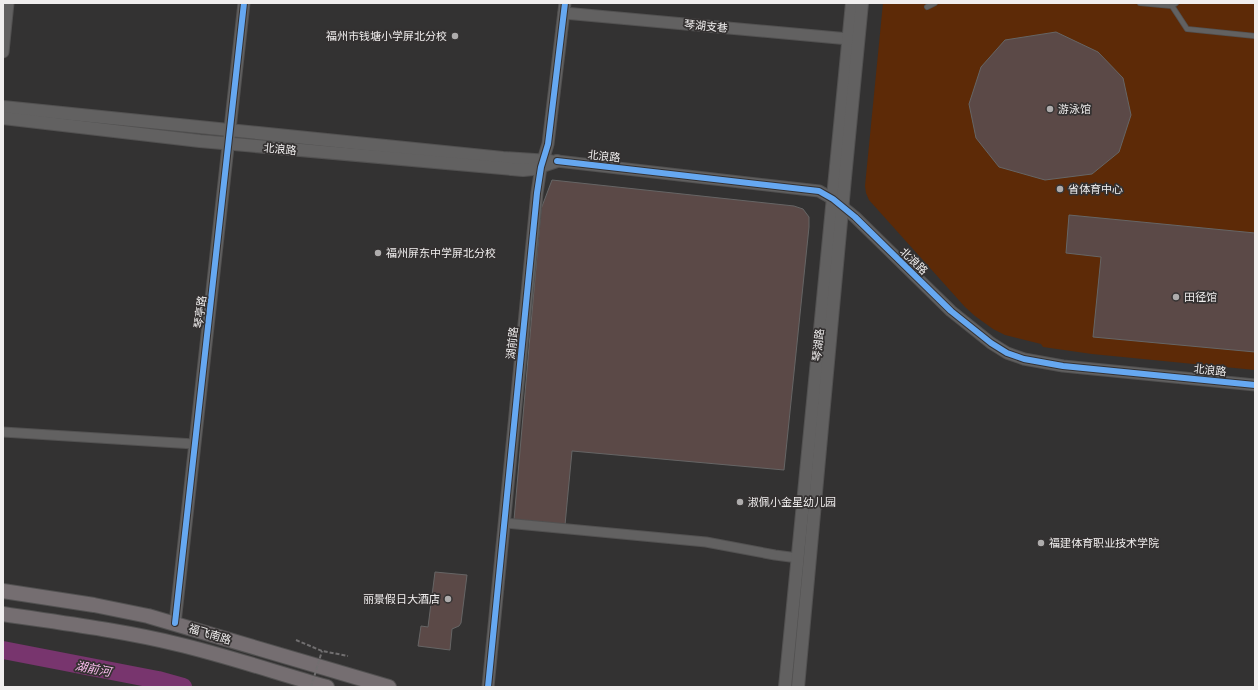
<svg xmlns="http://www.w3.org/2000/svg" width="1258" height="690" viewBox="0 0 1258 690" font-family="'PT Sans Narrow','Noto Sans SC',sans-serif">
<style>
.green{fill:#5d2a07}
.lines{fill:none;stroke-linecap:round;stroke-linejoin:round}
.river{stroke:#78356e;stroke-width:18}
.building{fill:#5b4947;stroke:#666565}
.service-casing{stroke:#525151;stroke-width:6}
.minor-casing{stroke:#525151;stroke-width:11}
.tertiary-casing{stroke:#525151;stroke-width:13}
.secondary-casing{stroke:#525151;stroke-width:14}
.primary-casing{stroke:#525151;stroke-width:16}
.path{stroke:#716f70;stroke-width:2;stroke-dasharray:4 2;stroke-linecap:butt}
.service{stroke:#626161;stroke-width:4.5}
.minor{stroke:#626161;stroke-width:9}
.tertiary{stroke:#626161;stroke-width:11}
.secondary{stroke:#626161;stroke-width:12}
.primary{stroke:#756e71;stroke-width:14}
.path-bridge{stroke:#716f70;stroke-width:2;stroke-dasharray:4 2;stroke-linecap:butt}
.cycleway-casing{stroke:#343131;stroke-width:8}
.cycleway{stroke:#66a8f1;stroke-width:6}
.poi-dot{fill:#aeacac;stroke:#343131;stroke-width:1.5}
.labels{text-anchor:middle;stroke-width:3.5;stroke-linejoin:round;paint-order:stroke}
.street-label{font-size:11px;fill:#f0eeee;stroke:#343131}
.poi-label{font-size:11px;fill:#f0eeee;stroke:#343131;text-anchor:start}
.water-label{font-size:12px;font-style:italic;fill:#fbbcee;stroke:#343131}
</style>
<rect width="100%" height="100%" fill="#333232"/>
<polygon class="green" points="883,3 1255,3 1255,370 1092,354 1043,347 1041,344 1005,335 993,329 975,316 965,307 869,200 866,193 865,186"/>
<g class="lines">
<polyline class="river" points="3,650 158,680 183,687"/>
</g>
<g class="building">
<polygon points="1056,32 1098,52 1123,78 1131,115 1119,152 1092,174 1045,180 999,167 976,138 969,104 981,67 1005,40"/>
<polygon points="552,180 794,206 803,209 809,217 809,227 784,470 572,451 565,525 514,520 541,209"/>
<polygon points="1069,215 1255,233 1255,352 1093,337 1101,257 1066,253"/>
<polygon points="435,572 467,575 461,623 459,626 452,629 450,650 418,646 421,626 428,627"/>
</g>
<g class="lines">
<defs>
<g id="service">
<polyline points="1140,3 1172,6 1176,3"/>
<polyline points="1172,3 1172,6 1187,29 1255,36"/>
<polyline points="927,7 935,3"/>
</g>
<g id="minor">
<polyline points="3,432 194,444"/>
<polyline points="505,523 706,542 775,555 798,558"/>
</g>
<g id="tertiary">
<polyline points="564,13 849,39"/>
<polyline points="3,52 8,3"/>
<polyline points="557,161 819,191 833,199 855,217 951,311 991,343 1007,353 1024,359 1063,366 1255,385"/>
<polyline points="175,623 244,3"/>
<polyline points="488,687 537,193 541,167 548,144 565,3"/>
</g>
<g id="secondary">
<polyline points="3,107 503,158 550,161"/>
<polyline points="3,118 200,141 523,170 533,169 557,161"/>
<polyline points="785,687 852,3"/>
<polyline points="798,687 845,178 862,3"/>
</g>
<g id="primary">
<polyline points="3,591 94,605 148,616 389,687"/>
<path d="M3 614C61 623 120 630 177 644 228 656 277 673 327 687"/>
</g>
</defs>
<use href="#service" class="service-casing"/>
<use href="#minor" class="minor-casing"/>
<use href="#tertiary" class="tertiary-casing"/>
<use href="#secondary" class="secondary-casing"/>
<use href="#primary" class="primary-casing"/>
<polyline class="path" points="296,640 322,651 348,656"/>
<use href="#service" class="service"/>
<use href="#minor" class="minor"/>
<use href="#tertiary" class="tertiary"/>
<use href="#secondary" class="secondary"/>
<use href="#primary" class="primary"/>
<polyline class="path-bridge" points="311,687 322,651"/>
<defs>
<g id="cycleway">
<polyline points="557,161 819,191 833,199 855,217 951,311 991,343 1007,353 1024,359 1063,366 1255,385"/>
<polyline points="175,623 244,3"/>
<polyline points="488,687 537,193 541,167 548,144 565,3"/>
</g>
</defs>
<use href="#cycleway" class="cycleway-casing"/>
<use href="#cycleway" class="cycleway"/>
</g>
<g class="poi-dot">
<circle cx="455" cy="36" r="4"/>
<circle cx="1050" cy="109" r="4"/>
<circle cx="1060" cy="189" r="4"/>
<circle cx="378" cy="253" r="4"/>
<circle cx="1176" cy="297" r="4"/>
<circle cx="740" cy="502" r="4"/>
<circle cx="1041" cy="543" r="4"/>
<circle cx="448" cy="599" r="4"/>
</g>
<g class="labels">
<g class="street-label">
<text transform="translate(706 26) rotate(5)" y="4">琴湖支巷</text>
<text transform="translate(280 149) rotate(5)" y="4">北浪路</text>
<text transform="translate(604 156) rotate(6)" y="4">北浪路</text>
<text transform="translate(914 261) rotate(44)" y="4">北浪路</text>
<text transform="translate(200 312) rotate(-83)" y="4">琴亭路</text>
<text transform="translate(512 343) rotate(-84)" y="4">湖前路</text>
<text transform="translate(818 345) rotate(-84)" y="4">琴湖路</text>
<text transform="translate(1210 370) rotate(6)" y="4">北浪路</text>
<text transform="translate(210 634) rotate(17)" y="4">福飞南路</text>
</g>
<g class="poi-label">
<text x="447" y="40" text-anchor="end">福州市钱塘小学屏北分校</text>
<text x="1058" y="113">游泳馆</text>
<text x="1068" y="193">省体育中心</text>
<text x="386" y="257">福州屏东中学屏北分校</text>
<text x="1184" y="301">田径馆</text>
<text x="748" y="506">淑佩小金星幼儿园</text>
<text x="1049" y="547">福建体育职业技术学院</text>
<text x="440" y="603" text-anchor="end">丽景假日大酒店</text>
</g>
<g class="water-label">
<text transform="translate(93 669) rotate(11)" y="4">湖前河</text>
</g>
</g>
<rect width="1258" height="690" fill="none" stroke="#f0eeee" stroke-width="8"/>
</svg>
